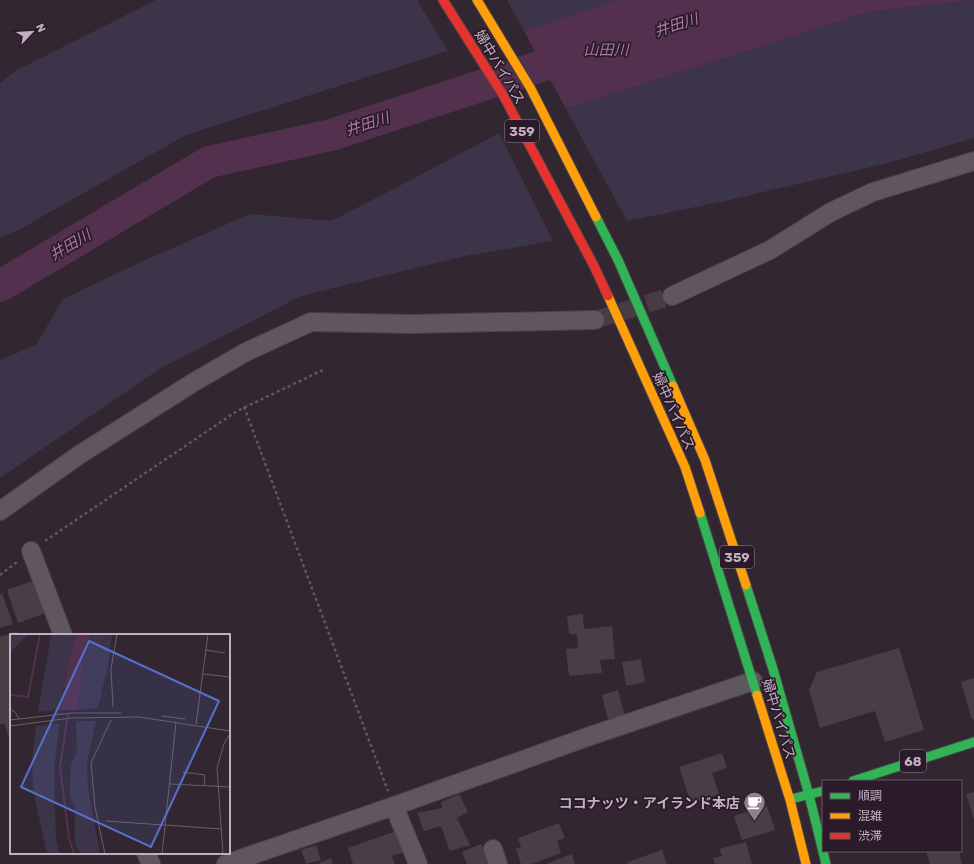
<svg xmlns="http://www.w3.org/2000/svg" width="974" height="864" viewBox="0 0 974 864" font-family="Rubik,'Noto Sans JP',sans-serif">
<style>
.green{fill:#3c3449}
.water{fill:#53304e}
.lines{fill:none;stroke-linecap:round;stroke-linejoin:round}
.river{stroke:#53304e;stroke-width:32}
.building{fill:#483e46}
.street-tunnel{stroke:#483b46;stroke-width:18;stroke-dasharray:18 9;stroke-linecap:butt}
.street-casing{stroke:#4a4249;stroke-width:20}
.fast-casing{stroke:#4b414a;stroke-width:11}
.slow-casing{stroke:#4b414a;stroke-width:11}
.jam-casing{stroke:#4b414a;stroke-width:11}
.path{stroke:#60575f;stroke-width:2.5;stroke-dasharray:3 3;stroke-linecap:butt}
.street{stroke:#60565e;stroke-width:18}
.fast{stroke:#30b455;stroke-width:9}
.slow{stroke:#ff9f0a;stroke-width:9}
.jam{stroke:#e5322d;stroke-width:9}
.labels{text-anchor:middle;stroke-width:3.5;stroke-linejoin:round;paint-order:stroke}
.shield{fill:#2b1a29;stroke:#958293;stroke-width:1}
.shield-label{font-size:13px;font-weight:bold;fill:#c3afc0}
.street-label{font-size:14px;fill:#c3afc0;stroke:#2b1a29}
.poi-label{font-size:14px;font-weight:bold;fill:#c3afc0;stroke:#2b1a29;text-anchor:end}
.water-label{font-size:15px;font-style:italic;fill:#aa79a4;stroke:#2b1a29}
.inset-river{fill:none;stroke:#53304e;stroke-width:2}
.inset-road{fill:none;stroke:#6c5d6a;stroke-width:1}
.view{fill:#5770d0;fill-opacity:0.15;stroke:#5770d0;stroke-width:2}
.inset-edge{fill:none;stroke:#c3afc0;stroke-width:2}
</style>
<rect width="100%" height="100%" fill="#322630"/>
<g class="green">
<polygon points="156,0 417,0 448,51 186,135 17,231 0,238 0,83 17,70"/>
<polygon points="507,0 617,0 524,31"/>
<polygon points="974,0 974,138 888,163 725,201 627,221 566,109 869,12"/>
<polygon points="499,133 553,241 465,256 301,296 161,368 0,478 0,360 36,345 63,299 143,261 250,214 331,221 386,193"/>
</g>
<polygon class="water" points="617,0 973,0 869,12 566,109 524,31"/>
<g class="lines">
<polyline class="river" points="0,286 209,162 331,135 584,52"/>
</g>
<g class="building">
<polygon points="35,580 46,613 18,623 7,590"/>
<polygon points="2,593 13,624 0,628 0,594"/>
<polygon points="583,614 584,629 612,626 615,659 600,660 602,673 569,676 566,649 578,648 577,634 569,634 567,616"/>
<polygon points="17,631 19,635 11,635 11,742 4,723 0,725 0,637"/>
<polygon points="899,648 924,730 885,742 875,711 820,728 809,690 817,672"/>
<polygon points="641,659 645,682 626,686 622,662"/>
<polygon points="974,678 974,719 972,720 961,682"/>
<polygon points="618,690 625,716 608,720 602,695"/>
<polygon points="722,753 727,768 712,773 719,794 691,803 679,767"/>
<polygon points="974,792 974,820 966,794"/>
<polygon points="459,794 468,812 457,818 470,845 450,851 441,826 424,831 417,813 442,808 441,802"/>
<polygon points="767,806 775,830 742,840 734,816"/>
<polygon points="559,823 565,838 557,841 561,853 532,864 521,864 516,849 521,847 518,838"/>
<polygon points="396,831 404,852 392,856 395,864 353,864 348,848"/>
<polygon points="746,842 752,864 715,864 713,858 722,856 719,849"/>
<polygon points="481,844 490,864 467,864 462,852"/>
<polygon points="316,845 321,860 306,864 301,850"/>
<polygon points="662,850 667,864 628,864 628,862"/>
<polygon points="926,851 959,851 962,864 930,864"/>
<polygon points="572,854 575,864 546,864"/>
<polygon points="331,858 333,864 318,864"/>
</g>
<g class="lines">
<polyline class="street-tunnel" points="595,320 672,296"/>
<defs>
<g id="street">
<polyline points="672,296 770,250 831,212 873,192 974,161"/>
<polyline points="0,511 79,455 194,382 246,352 311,322 411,324 595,320"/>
<polyline points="31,551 63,635"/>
<polyline points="394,806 418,864"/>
<polyline points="493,849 498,864"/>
<polyline points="146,853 151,864"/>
<polyline points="226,864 394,806 593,735 753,681"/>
</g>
<g id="fast">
<polyline points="596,217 618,260 673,386"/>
<polyline points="700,513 757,695"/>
<polyline points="746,585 773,669 809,795 826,864"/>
<polyline points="853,781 974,742"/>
<polyline points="791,799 823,791"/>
</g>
<g id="slow">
<polyline points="477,0 531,89 596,217"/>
<polyline points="608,296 685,467 700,513"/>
<polyline points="673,386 705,460 746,585"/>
<polyline points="757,695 790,800 806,864"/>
</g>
<polyline id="jam" points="443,0 503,95 594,266 608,296"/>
</defs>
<use href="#street" class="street-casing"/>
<use href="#fast" class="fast-casing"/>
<use href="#slow" class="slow-casing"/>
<use href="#jam" class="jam-casing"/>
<g class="path">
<polyline points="244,407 388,791"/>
<polyline points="45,541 237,411 325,369"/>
<polyline points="0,575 17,562"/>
</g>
<use href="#street" class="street"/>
<use href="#fast" class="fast"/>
<use href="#slow" class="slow"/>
<use href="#jam" class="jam"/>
</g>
<defs>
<symbol id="cafe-pin" viewBox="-11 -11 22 30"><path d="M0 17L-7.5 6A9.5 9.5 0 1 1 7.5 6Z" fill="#907f8e" stroke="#2b1a29"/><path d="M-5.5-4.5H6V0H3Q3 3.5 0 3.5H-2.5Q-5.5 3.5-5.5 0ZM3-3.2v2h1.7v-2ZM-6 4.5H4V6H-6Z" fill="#fff"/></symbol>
</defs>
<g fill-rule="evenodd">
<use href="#cafe-pin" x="742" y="790" width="25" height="34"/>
</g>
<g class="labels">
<g class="shield">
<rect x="505" y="120" width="34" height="22" rx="3"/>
<rect x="720" y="546" width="34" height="22" rx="3"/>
<rect x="900" y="750" width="26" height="22" rx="3"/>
</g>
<g class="shield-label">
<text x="522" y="136">359</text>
<text x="737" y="562">359</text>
<text x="913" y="766">68</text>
</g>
<g class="street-label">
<text transform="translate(500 67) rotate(59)" y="5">婦中バイパス</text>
<text transform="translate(674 411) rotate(66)" y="5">婦中バイパス</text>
<text transform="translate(779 719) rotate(73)" y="5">婦中バイパス</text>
</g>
<g class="poi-label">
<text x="740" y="808">ココナッツ・アイランド本店</text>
</g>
<g class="water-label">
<text transform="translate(676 25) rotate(-18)" y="5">井田川</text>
<text x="606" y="55">山田川</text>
<text transform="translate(367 124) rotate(-18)" y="5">井田川</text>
<text transform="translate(70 245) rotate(-31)" y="5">井田川</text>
</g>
</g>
<g transform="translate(10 634)">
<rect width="220" height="220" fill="#322630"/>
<path d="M0 0H19L0 18ZM35 0H66L58 27 52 76 28 78 41 2ZM81 0H102L98 31 88 74 67 76 74 23ZM66 87H86L77 128 78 154 90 220H70L65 210V172L60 164V150L61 130 67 119ZM50 89 44 134 46 206 50 220H37L23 155 22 127 26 92Z" fill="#3c3449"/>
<path d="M66 0H81L74 23 67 76H52L58 27Z" fill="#53304e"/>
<path class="inset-river" d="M0 61 18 63 30 0M58 80 50 133 59 204 64 220"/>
<path class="inset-road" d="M196 16 215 19M193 40 220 43M103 73 101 35 107 0M0 75 5 78 9 85M152 82 175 85M0 86 62 79H111M186 90 198 0M0 92 61 84 129 83 220 97M173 138 195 141 194 152M160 150 220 153M96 187 212 195M95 220 85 173 81 129 101 86M152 220 166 88M213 220 207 134 214 110 220 100"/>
<path class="view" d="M79 7 209 67 141 213 11 153Z"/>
<rect width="220" height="220" class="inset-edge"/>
</g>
<rect x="822" y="780" width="140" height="72" fill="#2b1a29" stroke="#685665"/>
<rect x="830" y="793" width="20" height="6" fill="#30b455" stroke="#685665"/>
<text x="858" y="800" font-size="12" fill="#c3afc0">順調</text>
<rect x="830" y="813" width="20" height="6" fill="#ff9f0a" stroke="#685665"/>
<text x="858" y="820" font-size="12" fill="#c3afc0">混雑</text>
<rect x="830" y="833" width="20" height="6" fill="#e5322d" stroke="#685665"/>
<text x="858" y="840" font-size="12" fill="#c3afc0">渋滞</text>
<g transform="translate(32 32) rotate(65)" stroke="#2b1a29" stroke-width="3" paint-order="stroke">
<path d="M0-3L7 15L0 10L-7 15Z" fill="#c3afc0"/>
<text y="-6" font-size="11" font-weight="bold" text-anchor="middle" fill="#c3afc0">N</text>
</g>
</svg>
